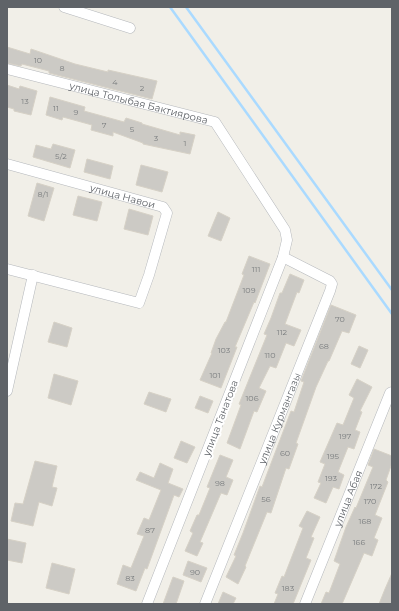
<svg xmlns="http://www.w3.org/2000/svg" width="399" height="611" viewBox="0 0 399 611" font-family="Montserrat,sans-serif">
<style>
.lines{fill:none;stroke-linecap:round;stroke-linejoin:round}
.stream{stroke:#aadaff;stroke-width:2.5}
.building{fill:#cccac5;stroke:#d6d1c6}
.minor-casing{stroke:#b5b8bc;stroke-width:11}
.minor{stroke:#fff;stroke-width:10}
.labels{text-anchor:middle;stroke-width:4;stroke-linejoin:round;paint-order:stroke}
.number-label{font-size:8px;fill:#7a7d7f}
.street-label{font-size:10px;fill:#5f6368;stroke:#fff}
</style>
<rect width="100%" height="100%" fill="#f1efe8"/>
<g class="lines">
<g class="stream">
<polyline points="170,7 392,314"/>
<polyline points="186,7 392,290"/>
</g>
</g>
<g class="building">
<polygon points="7,47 30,54 31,49 75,64 108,72 108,70 157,81 152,99 49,73 49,71 22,64 21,66 7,63"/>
<polygon points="7,85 19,89 20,86 37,91 31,115 14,111 14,109 7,107"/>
<polygon points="50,97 85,107 84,111 124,122 126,118 142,123 142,124 180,135 180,132 195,135 190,154 143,144 143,143 113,132 113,136 91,130 92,125 63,117 62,120 46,115"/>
<polygon points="53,144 75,150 70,168 33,157 36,145 51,149"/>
<polygon points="87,159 113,166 110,179 84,172"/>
<polygon points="141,165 168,172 162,192 136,185"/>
<polygon points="37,183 54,188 44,221 28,216"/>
<polygon points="78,196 102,202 97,221 73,215"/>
<polygon points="129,209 153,216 148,235 124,229"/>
<polygon points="218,212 230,218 221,241 208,236"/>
<polygon points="249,256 270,264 255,303 254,302 235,347 237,347 221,388 200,380 212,353 211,353 216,339 225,322 226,322 244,275 242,274"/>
<polygon points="290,274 304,280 299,293 297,292 285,324 301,330 294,346 286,343 276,368 270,366 259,388 266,391 257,412 254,411 240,449 227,443 241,405 239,404 267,335 264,334 271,318 280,293 282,293"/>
<polygon points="331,305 356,315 349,333 342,331 329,361 328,361 316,387 296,443 298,444 289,469 286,468 271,513 267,512 245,566 246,567 238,584 226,577 236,556 234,555 243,533 260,486 262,487 291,411 294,412 304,382 301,381"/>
<polygon points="54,322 72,328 67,347 48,342"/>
<polygon points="359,346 368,350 360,368 351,364"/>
<polygon points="54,374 78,381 71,405 48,398"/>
<polygon points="357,379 372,387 360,411 362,412 355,430 360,432 354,449 348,447 338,472 344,475 339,489 333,487 326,503 314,498 321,483 318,482 325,464 320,462 337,423 343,425 354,398 349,395"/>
<polygon points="149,392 171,399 166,412 144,404"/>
<polygon points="200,396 213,401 208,413 195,408"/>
<polygon points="181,441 195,447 187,463 174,458"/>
<polygon points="374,449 392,456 392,463 386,480 388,482 375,515 382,518 374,538 378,540 372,556 364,553 342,604 321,604 326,592 329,593 340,564 334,561 346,527 355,507 356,508 373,467 368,465"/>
<polygon points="220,455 233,460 226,477 233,480 227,495 221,493 200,542 203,543 197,556 185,551 193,533 190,531 197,515 199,515 210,488 207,487"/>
<polygon points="35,461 57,466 52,487 57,488 52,506 39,502 33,526 11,521 15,503 23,504"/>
<polygon points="160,463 173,469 168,483 183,489 179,497 174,495 147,569 145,568 136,591 117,584 123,565 131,568 144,536 137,534 144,518 149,520 161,490 136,480 140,472 154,478"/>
<polygon points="307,511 320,517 311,537 314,538 306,558 311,560 293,604 274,604 278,594 275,593 282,576 284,577 303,528 299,526"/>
<polygon points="7,539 26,543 22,563 7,560"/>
<polygon points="188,561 207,568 201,582 183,575"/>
<polygon points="52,563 75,569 69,594 46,588"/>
<polygon points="392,573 392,604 379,604 385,589"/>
<polygon points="173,577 184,581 176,604 163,604"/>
<polygon points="223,592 236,598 233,604 218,604"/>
</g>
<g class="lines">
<defs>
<g id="minor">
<polyline points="64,7 130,28"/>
<path id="s1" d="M7 69 215 122 285 230 287 240 283 257 147 604"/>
<path id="s2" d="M7 164 163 207 167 213 149 275 139 303 7 269"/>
<polyline points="7,391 33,275"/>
<path id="s3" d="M205 604 330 291 332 284 330 281 283 257"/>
<path id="s4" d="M305 604 390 393 392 392"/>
</g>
</defs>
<use href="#minor" class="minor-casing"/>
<use href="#minor" class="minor"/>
</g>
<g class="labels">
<g class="number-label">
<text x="38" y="63">10</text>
<text x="62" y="71">8</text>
<text x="115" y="85">4</text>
<text x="142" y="91">2</text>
<text x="25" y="104">13</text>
<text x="56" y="111">11</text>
<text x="76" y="115">9</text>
<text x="104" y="128">7</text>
<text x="132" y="132">5</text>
<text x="156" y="141">3</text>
<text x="185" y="146">1</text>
<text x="61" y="159">5/2</text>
<text x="43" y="197">8/1</text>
<text x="256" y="272">111</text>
<text x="249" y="293">109</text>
<text x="340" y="322">70</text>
<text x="282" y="335">112</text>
<text x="324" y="349">68</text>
<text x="224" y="353">103</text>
<text x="270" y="358">110</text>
<text x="215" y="378">101</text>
<text x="252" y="401">106</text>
<text x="345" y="439">197</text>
<text x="285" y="456">60</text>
<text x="333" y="459">195</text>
<text x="331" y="481">193</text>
<text x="220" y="486">98</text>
<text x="376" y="489">172</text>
<text x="266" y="502">56</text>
<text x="370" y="504">170</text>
<text x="365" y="524">168</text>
<text x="150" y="533">87</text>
<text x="359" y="545">166</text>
<text x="195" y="575">90</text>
<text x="130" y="581">83</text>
<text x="288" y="591">183</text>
</g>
<g class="street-label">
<text dy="4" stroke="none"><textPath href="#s1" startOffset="136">улица Толыбая Бактиярова</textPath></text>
<text dy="4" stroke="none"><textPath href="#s2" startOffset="120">улица Навои</textPath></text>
<text transform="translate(220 418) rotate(-69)" y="4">улица Танатова</text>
<text dy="4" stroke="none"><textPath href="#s3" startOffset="200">улица Курмангазы</textPath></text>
<text dy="4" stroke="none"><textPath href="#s4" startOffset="114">улица Абая</textPath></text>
</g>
</g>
<rect width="399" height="611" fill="none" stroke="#5f6368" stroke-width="16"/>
</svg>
